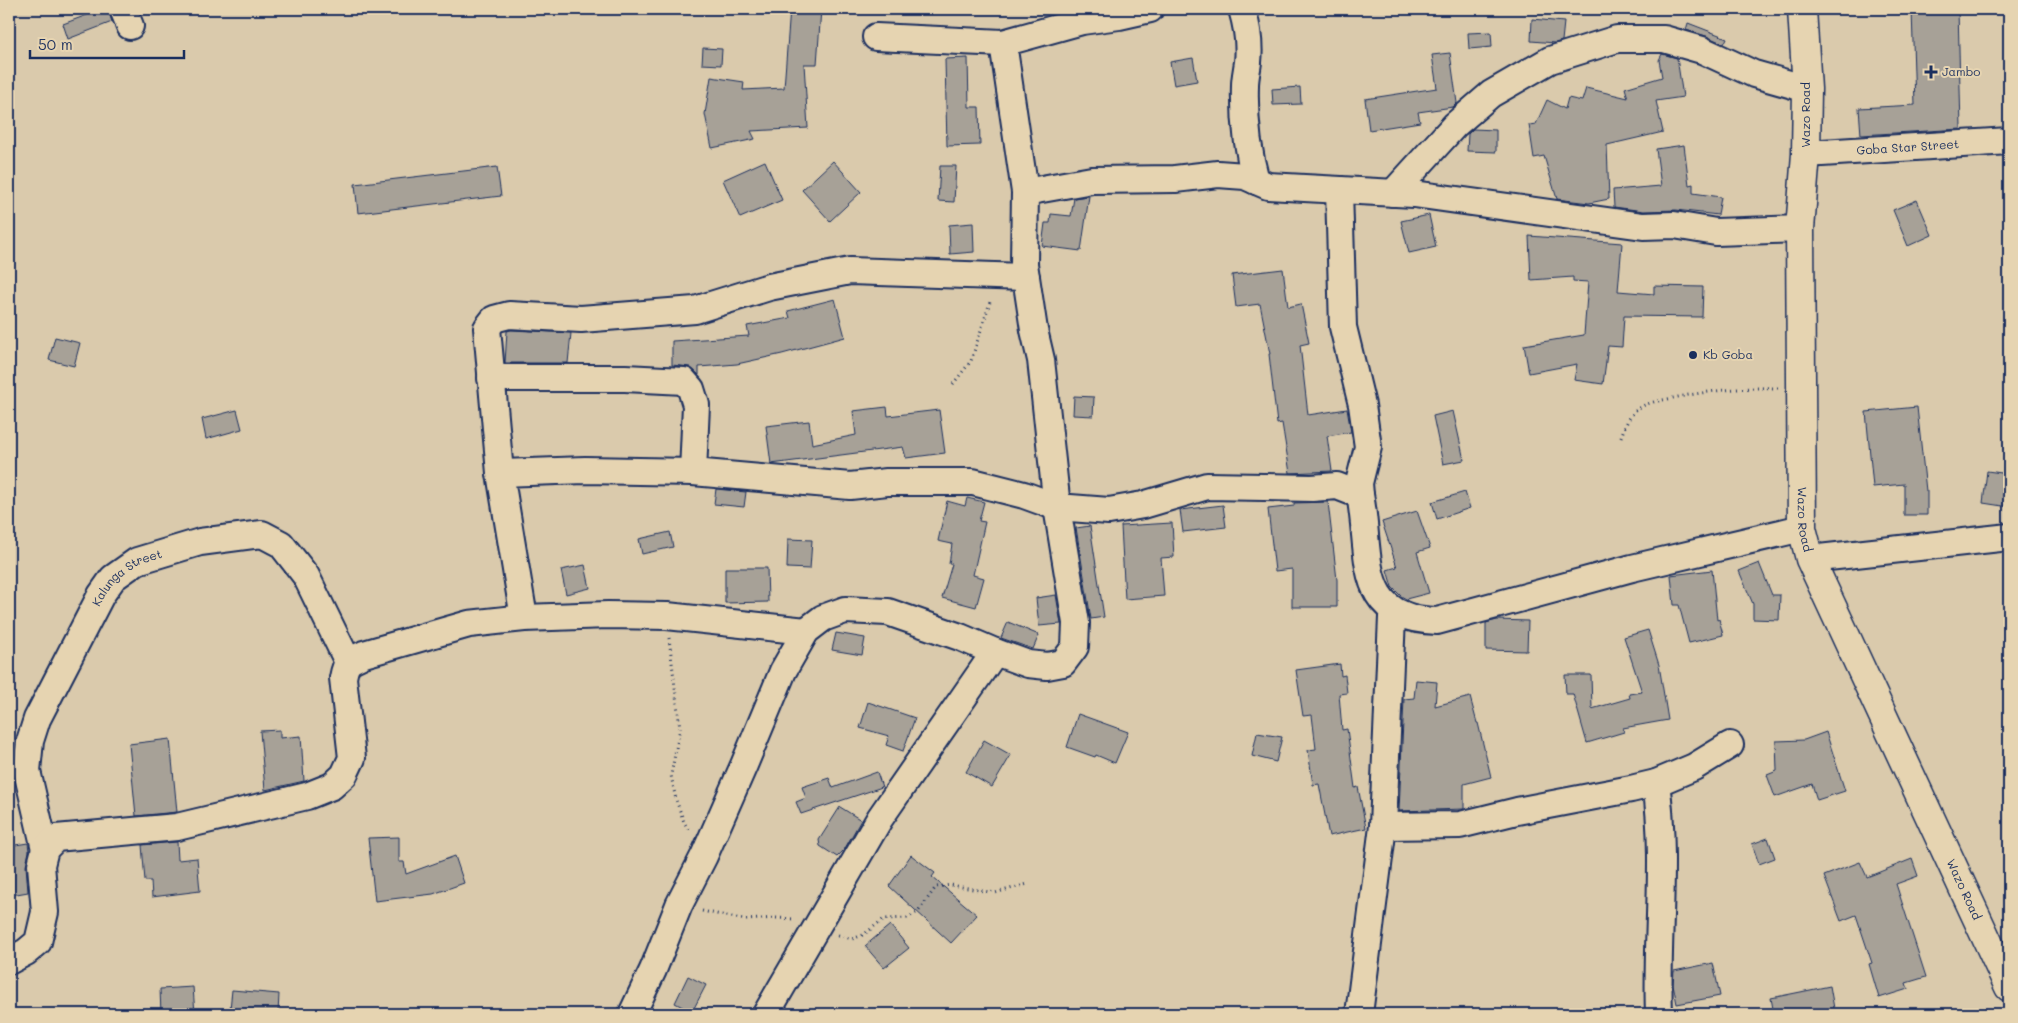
<svg xmlns="http://www.w3.org/2000/svg" width="2018" height="1023" viewBox="0 0 2018 1023" font-family="Mali,sans-serif">
<style>
.building{fill:#a7a197;stroke:#1b2f5e}
.lines{fill:none;stroke-linecap:round;stroke-linejoin:round}
.minor-casing{stroke:#1b2f5e;stroke-width:30}
.major-casing{stroke:#1b2f5e;stroke-width:31}
.path{stroke:#1b2f5e;stroke-width:3;stroke-dasharray:1 4;stroke-linecap:butt}
.minor{stroke:#e6d4b1;stroke-width:26}
.major{stroke:#e6d4b1;stroke-width:28}
.poi-dot{fill:#1b2f5e;stroke:#e6d4b1;stroke-width:2}
.labels{text-anchor:middle;stroke-width:4;stroke-linejoin:round;paint-order:stroke}
.poi-label{font-size:12px;fill:#1b2f5e;stroke:#e6d4b1;text-anchor:start}
.street-label{font-size:12px;fill:#1b2f5e;stroke:#e6d4b1}
</style>
<rect width="100%" height="100%" fill="#dacaac"/>
<filter id="ink" filterUnits="userSpaceOnUse"><feTurbulence type="fractalNoise" baseFrequency=".02" numOctaves="2"/><feDisplacementMap in="SourceGraphic" scale="10" xChannelSelector="R" yChannelSelector="G"/><feConvolveMatrix kernelMatrix="1 2 1 2 8 2 1 2 1" color-interpolation-filters="sRGB"/></filter>
<g filter="url(#ink)">
<g class="building">
<polygon points="103,9 108,9 112,22 68,39 63,24"/>
<polygon points="790,9 821,9 817,64 804,64 808,128 751,131 755,139 712,148 705,114 711,77 744,82 743,90 784,88"/>
<polygon points="1958,9 1961,129 1861,135 1859,108 1915,105 1912,10"/>
<polygon points="1532,19 1564,22 1562,41 1555,43 1531,41"/>
<polygon points="1688,23 1727,38 1724,44 1706,36 1686,30"/>
<polygon points="1491,32 1492,47 1469,49 1468,33"/>
<polygon points="703,48 722,49 721,65 702,64"/>
<polygon points="1450,53 1457,103 1453,107 1418,112 1420,122 1369,130 1365,99 1437,88 1432,55"/>
<polygon points="1662,54 1677,58 1683,97 1656,101 1663,132 1607,145 1609,199 1589,203 1557,199 1544,156 1534,158 1529,125 1536,124 1547,100 1565,109 1568,98 1582,101 1586,88 1628,98 1625,88 1662,77 1659,60"/>
<polygon points="968,58 969,107 979,107 980,145 947,146 945,59"/>
<polygon points="1193,58 1197,81 1174,85 1170,62"/>
<polygon points="1300,87 1301,104 1273,105 1272,89"/>
<polygon points="1473,129 1496,130 1496,152 1467,151 1468,134"/>
<polygon points="1684,145 1689,185 1693,184 1693,193 1721,197 1718,215 1676,210 1644,211 1614,207 1613,190 1661,186 1656,149"/>
<polygon points="765,161 782,200 740,218 723,180"/>
<polygon points="833,161 861,192 830,221 802,190"/>
<polygon points="940,166 956,166 954,202 938,201"/>
<polygon points="497,167 501,196 358,213 355,184"/>
<polygon points="1089,196 1081,251 1042,246 1045,223 1050,223 1051,214 1071,216 1074,198"/>
<polygon points="1917,200 1932,235 1908,246 1893,210"/>
<polygon points="1429,215 1436,247 1409,253 1401,221"/>
<polygon points="973,223 974,252 950,254 949,225"/>
<polygon points="1529,236 1622,243 1618,291 1654,294 1654,286 1703,287 1702,317 1624,316 1622,347 1608,346 1603,384 1574,380 1577,364 1529,373 1524,345 1584,335 1588,282 1573,281 1573,277 1531,280"/>
<polygon points="1283,269 1288,307 1301,304 1309,343 1300,345 1308,415 1347,409 1351,432 1327,436 1332,471 1290,473 1282,423 1277,424 1269,354 1270,354 1260,304 1236,307 1232,275"/>
<polygon points="835,299 845,337 782,354 737,364 699,367 699,375 690,367 672,365 672,341 749,336 747,326 790,318 788,311"/>
<polygon points="511,330 571,333 568,363 505,363 507,331"/>
<polygon points="55,337 80,343 74,366 49,360"/>
<polygon points="1074,396 1094,397 1093,416 1073,415"/>
<polygon points="887,407 888,416 939,410 945,453 906,458 903,447 771,464 766,426 809,421 812,444 856,435 853,411"/>
<polygon points="1917,407 1926,491 1927,491 1927,515 1904,515 1904,484 1873,487 1866,412"/>
<polygon points="237,410 242,429 206,439 202,419"/>
<polygon points="1453,411 1464,460 1443,464 1433,416"/>
<polygon points="1987,471 2009,474 2009,507 1983,503"/>
<polygon points="716,489 746,492 744,507 714,504"/>
<polygon points="1465,492 1470,508 1437,519 1432,502"/>
<polygon points="967,498 984,502 979,521 985,522 973,575 984,578 976,607 942,598 952,564 949,564 952,544 938,541 947,501 965,506"/>
<polygon points="1328,502 1337,580 1337,607 1292,607 1292,569 1275,571 1268,509 1294,506 1294,503"/>
<polygon points="1223,505 1226,527 1183,532 1180,510"/>
<polygon points="1417,511 1430,548 1417,552 1429,593 1406,599 1401,596 1392,587 1387,570 1397,567 1382,522"/>
<polygon points="1172,523 1174,557 1161,558 1164,596 1125,599 1121,526"/>
<polygon points="1090,526 1104,617 1091,619 1076,528"/>
<polygon points="670,532 673,547 642,554 639,539"/>
<polygon points="788,539 812,540 810,569 787,568"/>
<polygon points="1759,563 1772,595 1780,595 1779,620 1753,619 1753,604 1739,571"/>
<polygon points="585,565 590,588 566,594 561,570"/>
<polygon points="725,568 767,568 768,602 725,603"/>
<polygon points="1712,570 1717,620 1719,619 1723,635 1689,643 1679,605 1674,605 1671,575"/>
<polygon points="1056,595 1061,624 1039,626 1036,598"/>
<polygon points="1497,620 1528,621 1527,651 1486,650 1486,623"/>
<polygon points="1008,622 1039,635 1033,649 1001,638"/>
<polygon points="1648,630 1659,665 1668,720 1623,728 1624,732 1587,743 1573,694 1566,694 1565,675 1591,675 1592,709 1630,698 1629,694 1642,692 1624,637"/>
<polygon points="836,633 865,638 862,655 832,650"/>
<polygon points="1340,664 1341,676 1345,675 1347,693 1339,694 1342,730 1347,729 1355,788 1358,787 1366,828 1329,836 1319,784 1313,785 1308,750 1316,749 1312,715 1303,716 1296,670"/>
<polygon points="1416,680 1437,682 1435,706 1470,697 1477,723 1478,723 1491,777 1464,784 1464,809 1399,811 1404,699 1414,698"/>
<polygon points="868,702 915,718 903,751 886,745 889,736 860,728"/>
<polygon points="1078,714 1128,732 1115,763 1096,755 1095,757 1067,747"/>
<polygon points="280,730 280,738 301,736 304,781 265,790 260,731"/>
<polygon points="1826,732 1845,791 1817,800 1812,784 1775,797 1767,775 1777,771 1776,741 1804,740"/>
<polygon points="1257,733 1282,737 1276,762 1252,756"/>
<polygon points="170,739 177,812 136,816 129,744"/>
<polygon points="984,740 1011,755 992,787 966,772"/>
<polygon points="877,772 882,787 801,814 796,802 806,798 802,787 829,778 833,788"/>
<polygon points="840,807 861,820 844,850 837,857 820,846 819,840"/>
<polygon points="399,837 399,862 404,862 406,874 455,856 464,883 433,894 375,901 368,838"/>
<polygon points="1768,838 1775,858 1759,864 1752,844"/>
<polygon points="177,842 178,860 197,858 200,891 152,897 151,881 145,881 142,845"/>
<polygon points="28,843 29,851 26,866 28,892 11,895 9,882 9,846"/>
<polygon points="911,855 935,873 932,877 977,915 951,943 889,886"/>
<polygon points="1912,859 1918,876 1896,884 1926,977 1906,983 1908,989 1879,998 1869,964 1872,963 1856,915 1841,921 1824,876 1860,862 1867,877"/>
<polygon points="890,925 909,948 884,968 865,946"/>
<polygon points="1713,963 1720,996 1677,1004 1673,984 1674,971"/>
<polygon points="688,976 706,985 692,1012 675,1003"/>
<polygon points="1830,986 1835,1014 1774,1014 1771,998"/>
<polygon points="193,987 195,1014 161,1014 160,989"/>
<polygon points="232,990 279,994 278,1014 237,1014 237,1010 230,1009"/>
</g>
<g class="lines">
<defs>
<g id="minor">
<polyline points="123,9 130,26"/>
<path d="M1242 9C1247 26 1250 44 1248 62 1247 70 1245 78 1245 85 1244 119 1247 149 1256 181"/>
<polyline points="876,37 1003,43 1082,21 1119,16 1150,9"/>
<path id="s1" d="M1806 154 2009 141"/>
<polyline points="1339,190 1343,327 1362,405 1368,447 1359,483 1360,495"/>
<polyline points="1025,192 1092,180 1175,179 1218,174 1245,176 1268,186 1414,194 1643,226 1674,225 1716,232 1800,229"/>
<polyline points="1393,193 1455,125 1491,94 1550,60 1617,39 1664,39 1702,50 1754,74 1807,89"/>
<polyline points="491,378 625,378 684,381 691,389 696,405 693,472"/>
<path d="M500 473 585 470 693 472 850 486 887 482H973L1024 495 1057 507 1109 511 1143 505 1207 486 1312 488 1337 486 1360 495C1372 554 1354 619 1437 621L1632 568 1802 528"/>
<polyline points="1810,559 2009,537"/>
<polyline points="524,618 500,473 487,328 494,319 509,315 581,319 695,310 769,287 850,271 1026,277"/>
<path d="M1656 783C1667 859 1656 938 1659 1014"/>
<polyline points="1383,826 1460,825 1517,811 1631,789 1656,783 1694,767 1730,745"/>
<path id="s2" d="M45 849 27 771 30 741 37 719 101 595 113 578 137 561 200 542 262 534 281 544 306 576 348 662"/>
<path d="M9 961 26 952 38 942 45 912 41 865 45 849 56 838 177 827 307 796 332 786 344 775 352 758 343 678C346 661 349 661 364 654L469 624 524 618 608 615 667 616 806 631"/>
<polyline points="632,1014 653,970 679,905 704,856 744,765 783,671 806,631 823,618 845,610 888,612 960,637 995,652 1028,664 1047,666 1063,663 1075,647 1076,623 1057,507 1041,360 1034,330 1024,264 1025,192 1003,43"/>
<polyline points="766,1014 880,818 995,652"/>
<polyline points="1359,1014 1383,826 1392,617 1401,614"/>
</g>
<g id="major">
<path id="s3" d="M1802 9 1807 89 1806 154 1800 229 1802 528 1810 559 2009 987"/>
</g>
</defs>
<use href="#minor" class="minor-casing"/>
<use href="#major" class="major-casing"/>
<g class="path">
<polyline points="953,384 971,361 991,299"/>
<path d="M1621 437C1625 426 1629 415 1639 408 1648 402 1663 400 1673 398 1708 391 1742 387 1778 388"/>
<polyline points="669,638 680,728 671,775 676,800 684,822 690,832"/>
<polyline points="702,911 746,920 776,918 794,919"/>
<polyline points="838,935 852,939 863,935 884,919 907,918 918,912 936,887 951,885 995,893 1028,884"/>
</g>
<use href="#minor" class="minor"/>
<use href="#major" class="major"/>
</g>
</g>
<g class="poi-dot">
<path d="M1928.5 64.5h5v5h5v5h-5v5h-5v-5h-5v-5h5z"/>
<circle cx="1693" cy="355" r="5"/>
</g>
<g class="labels">
<g class="poi-label">
<text x="1942" y="76">Jambo</text>
<text x="1703" y="359">Kb Goba</text>
</g>
<g class="street-label">
<text transform="translate(1806 115) rotate(-90)" y="4">Wazo Road</text>
<text dy="4" stroke="none"><textPath href="#s1" startOffset="102">Goba Star Street</textPath></text>
<text dy="4" stroke="none"><textPath href="#s3" startOffset="511">Wazo Road</textPath></text>
<text dy="4" stroke="none"><textPath href="#s2" startOffset="305">Kalunga Street</textPath></text>
<text dy="4" stroke="none"><textPath href="#s3" startOffset="916">Wazo Road</textPath></text>
</g>
</g>
<rect width="2018" height="1023" fill="none" stroke="#e6d4b1" stroke-width="30"/>
<rect x="15" y="15" width="1988" height="993" fill="none" stroke="#1b2f5e" stroke-width="2" filter="url(#ink)"/>
<path d="M30 50v8h154v-8" fill="none" stroke="#1b2f5e" stroke-width="2.5"/>
<text x="38" y="50" font-size="15" fill="#1b2f5e" stroke="#e6d4b1" stroke-width="4" paint-order="stroke">50 m</text>
</svg>
